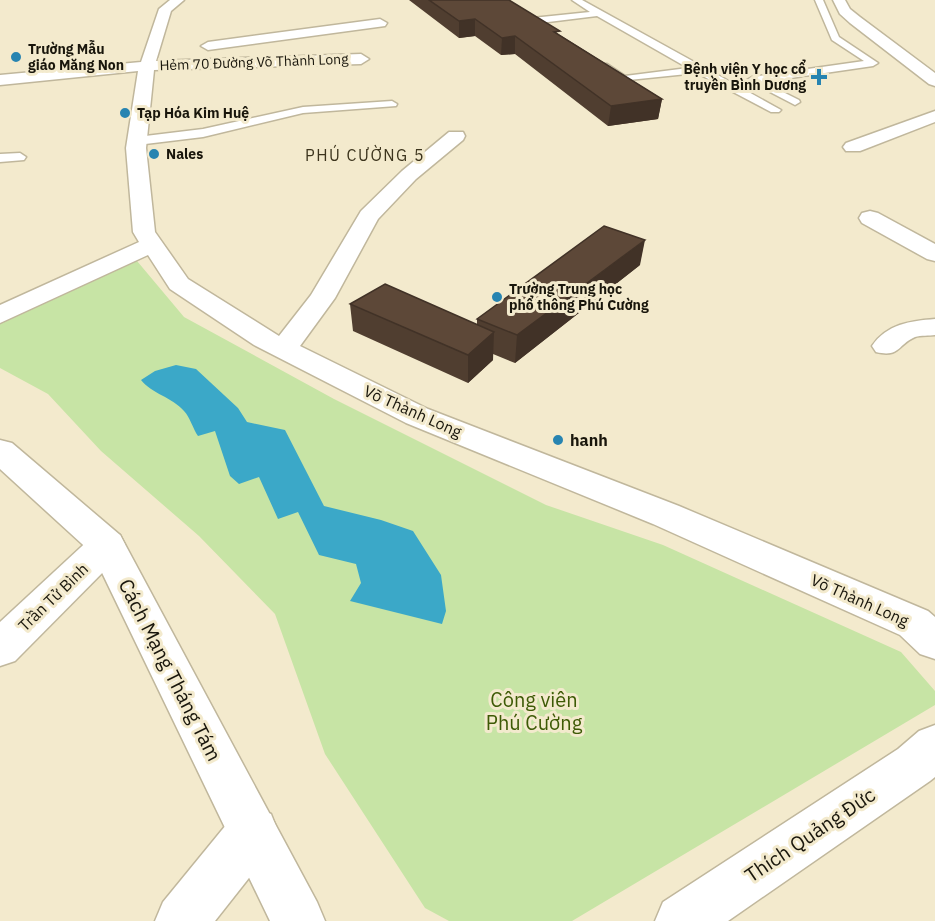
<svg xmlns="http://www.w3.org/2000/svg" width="935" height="921" viewBox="0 0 935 921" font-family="'IBM Plex Sans',sans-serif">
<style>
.green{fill:#c7e4a5}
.water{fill:#3ba8c8}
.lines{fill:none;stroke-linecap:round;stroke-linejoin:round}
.service-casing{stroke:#c0b79c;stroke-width:3}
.minor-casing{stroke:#c0b79c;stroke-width:3}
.tertiary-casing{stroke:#c0b79c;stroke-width:3}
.secondary-casing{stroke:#c0b79c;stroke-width:3}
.service{fill:#fff;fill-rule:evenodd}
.minor{fill:#fff;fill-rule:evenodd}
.tertiary{fill:#fff;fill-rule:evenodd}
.secondary{fill:#fff;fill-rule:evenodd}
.wall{fill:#503e30}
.shaded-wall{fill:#413227}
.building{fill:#5d4838;stroke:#413227;stroke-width:1.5}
.poi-dot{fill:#2784b1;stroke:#f3eacd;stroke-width:2}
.labels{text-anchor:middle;stroke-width:6;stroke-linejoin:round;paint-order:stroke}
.far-poi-label{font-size:14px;font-weight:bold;fill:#19160c;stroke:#f3eacd;text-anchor:start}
.far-street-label{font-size:14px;fill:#19160c;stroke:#f3eacd}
.far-quarter-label{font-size:16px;letter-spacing:1.5px;fill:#3c341d;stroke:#f3eacd}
.street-label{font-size:16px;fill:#19160c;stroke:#f3eacd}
.poi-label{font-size:16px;font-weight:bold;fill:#19160c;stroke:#f3eacd;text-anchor:start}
.near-street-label{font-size:20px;fill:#19160c;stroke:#f3eacd}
.near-park-label{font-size:20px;fill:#3d5a05;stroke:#f3eacd}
</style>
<rect width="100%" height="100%" fill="#f3eacd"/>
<polygon class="green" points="132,255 184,317 334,399 546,505 663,545 901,652 935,691 935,705 572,921 449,921 425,908 325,754 275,614 199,536 101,451 48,394 0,368 0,316"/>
<path class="water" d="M176 365 196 369 238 408 247 422 285 430 324 506 381 520 413 531 441 575 446 611 442 624 350 601 361 583 356 564 319 555 298 512 278 519 259 477 239 484 230 476 215 431 198 436C193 429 190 417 184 411 172 397 152 394 141 380L155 371Z"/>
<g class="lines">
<defs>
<g id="service">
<polygon points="572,0 582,0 781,110 779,112 771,112 697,73 619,81 601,68 601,64 607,64 625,76 688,68 597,16 532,24 528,21 532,18 590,12"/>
<polygon points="815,0 823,0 839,37 878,63 873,66 763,82 799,100 800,102 795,105 747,80 752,77 864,61 832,40"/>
<polygon points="392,101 397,104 396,106 303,113 203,137 137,145 131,141 137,137 203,129 303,107"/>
<polygon points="20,153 26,157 24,160 0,162 0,154"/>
</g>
<g id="minor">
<polygon points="170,0 184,0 171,11 156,61 361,54 369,59 361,64 154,70 146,148 155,232 188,279 279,336 311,295 361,211 402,171 449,132 463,132 465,136 463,140 416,179 378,219 335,298 300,346 428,409 679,506 928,611 935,617 935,659 920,654 900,635 653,524 406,423 254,345 170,289 148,255 0,323 0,305 139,242 133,232 126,148 138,71 0,85 0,75 141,62 159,9"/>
<polygon points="833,0 845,0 850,9 860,17 935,73 935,86 929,84 850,23 840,14"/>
<polygon points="380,19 387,23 385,26 208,50 201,46 208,42"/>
<polygon points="935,111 935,122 860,151 846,151 843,147 846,143"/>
<polygon points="870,211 878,213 935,244 935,261 927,259 862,223 859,218 862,213"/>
<path d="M935 319V335C929 336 921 335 915 337 898 344 900 358 876 352L872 346C887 324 910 321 935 319Z"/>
<polygon points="107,531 120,535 125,545 120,555 15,661 0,666 0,622 94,535"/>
<polygon points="253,807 271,814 278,832 271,850 215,921 155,921 163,902 235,814"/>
</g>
<polygon id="tertiary" points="935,725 935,777 930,781 728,921 655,921 663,902 898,749 919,731"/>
<polygon id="secondary" points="0,440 12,443 120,535 317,902 325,921 270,921 93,554 0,469"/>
</defs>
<use href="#service" class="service-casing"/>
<use href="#minor" class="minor-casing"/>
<use href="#tertiary" class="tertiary-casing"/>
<use href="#secondary" class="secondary-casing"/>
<use href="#service" class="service"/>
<use href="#minor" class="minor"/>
<use href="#tertiary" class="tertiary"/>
<use href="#secondary" class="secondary"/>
</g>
<g class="wall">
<polygon points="409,0 509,0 560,35 662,99 658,119 608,126 515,54 501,55 475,36 459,38"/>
<polygon points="640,265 515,363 493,354 493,360 468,383 353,331 350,304 477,325 477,319"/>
</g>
<g class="shaded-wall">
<polygon points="475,19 475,36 459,38 459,21"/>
<polygon points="515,36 515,54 501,55 502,38"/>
<polygon points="662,99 658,119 608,126 611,106"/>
<polygon points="645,240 640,265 515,363 517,335"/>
<polygon points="494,332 493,360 468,383 468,355"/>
</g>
<g class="building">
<polygon points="429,0 509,0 560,31 554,32 662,99 611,106 515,36 502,38 475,19 459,21"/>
<polygon points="604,226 645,240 517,335 477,319"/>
<polygon points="385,284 494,332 468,355 350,304"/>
</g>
<g class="poi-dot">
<circle cx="16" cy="57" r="6"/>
<path d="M816 68h6v6h6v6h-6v6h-6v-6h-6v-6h6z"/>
<circle cx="125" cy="113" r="6"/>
<circle cx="154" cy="154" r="6"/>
<circle cx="497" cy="297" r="6"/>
<circle cx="558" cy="440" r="6"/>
</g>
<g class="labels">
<g class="far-poi-label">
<text x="28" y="54">Trường Mẫu<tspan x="28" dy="16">giáo Măng Non</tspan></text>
<text x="806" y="74" text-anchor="end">Bệnh viện Y học cổ<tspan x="806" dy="16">truyền Bình Dương</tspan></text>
<text x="137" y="118">Tạp Hóa Kim Huệ</text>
<text x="166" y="159">Nales</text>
<text x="509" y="294">Trường Trung học<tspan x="509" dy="16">phổ thông Phú Cường</tspan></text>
</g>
<g class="far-street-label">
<text transform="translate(254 62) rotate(-2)" y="5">Hẻm 70 Đường Võ Thành Long</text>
</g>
<g class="far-quarter-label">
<text x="365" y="161">PHÚ CƯỜNG 5</text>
</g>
<g class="street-label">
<text transform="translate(413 411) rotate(24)" y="6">Võ Thành Long</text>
<text transform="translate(53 597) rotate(-44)" y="6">Trần Tử Bình</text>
<text transform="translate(860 600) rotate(24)" y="6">Võ Thành Long</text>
</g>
<g class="poi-label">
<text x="570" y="446">hanh</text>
</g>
<g class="near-street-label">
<text transform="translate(170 670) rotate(63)" y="7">Cách Mạng Tháng Tám</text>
<text transform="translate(810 835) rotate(-34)" y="7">Thích Quảng Đức</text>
</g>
<g class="near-park-label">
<text x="534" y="707">Công viên<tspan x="534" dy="23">Phú Cường</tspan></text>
</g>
</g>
</svg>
